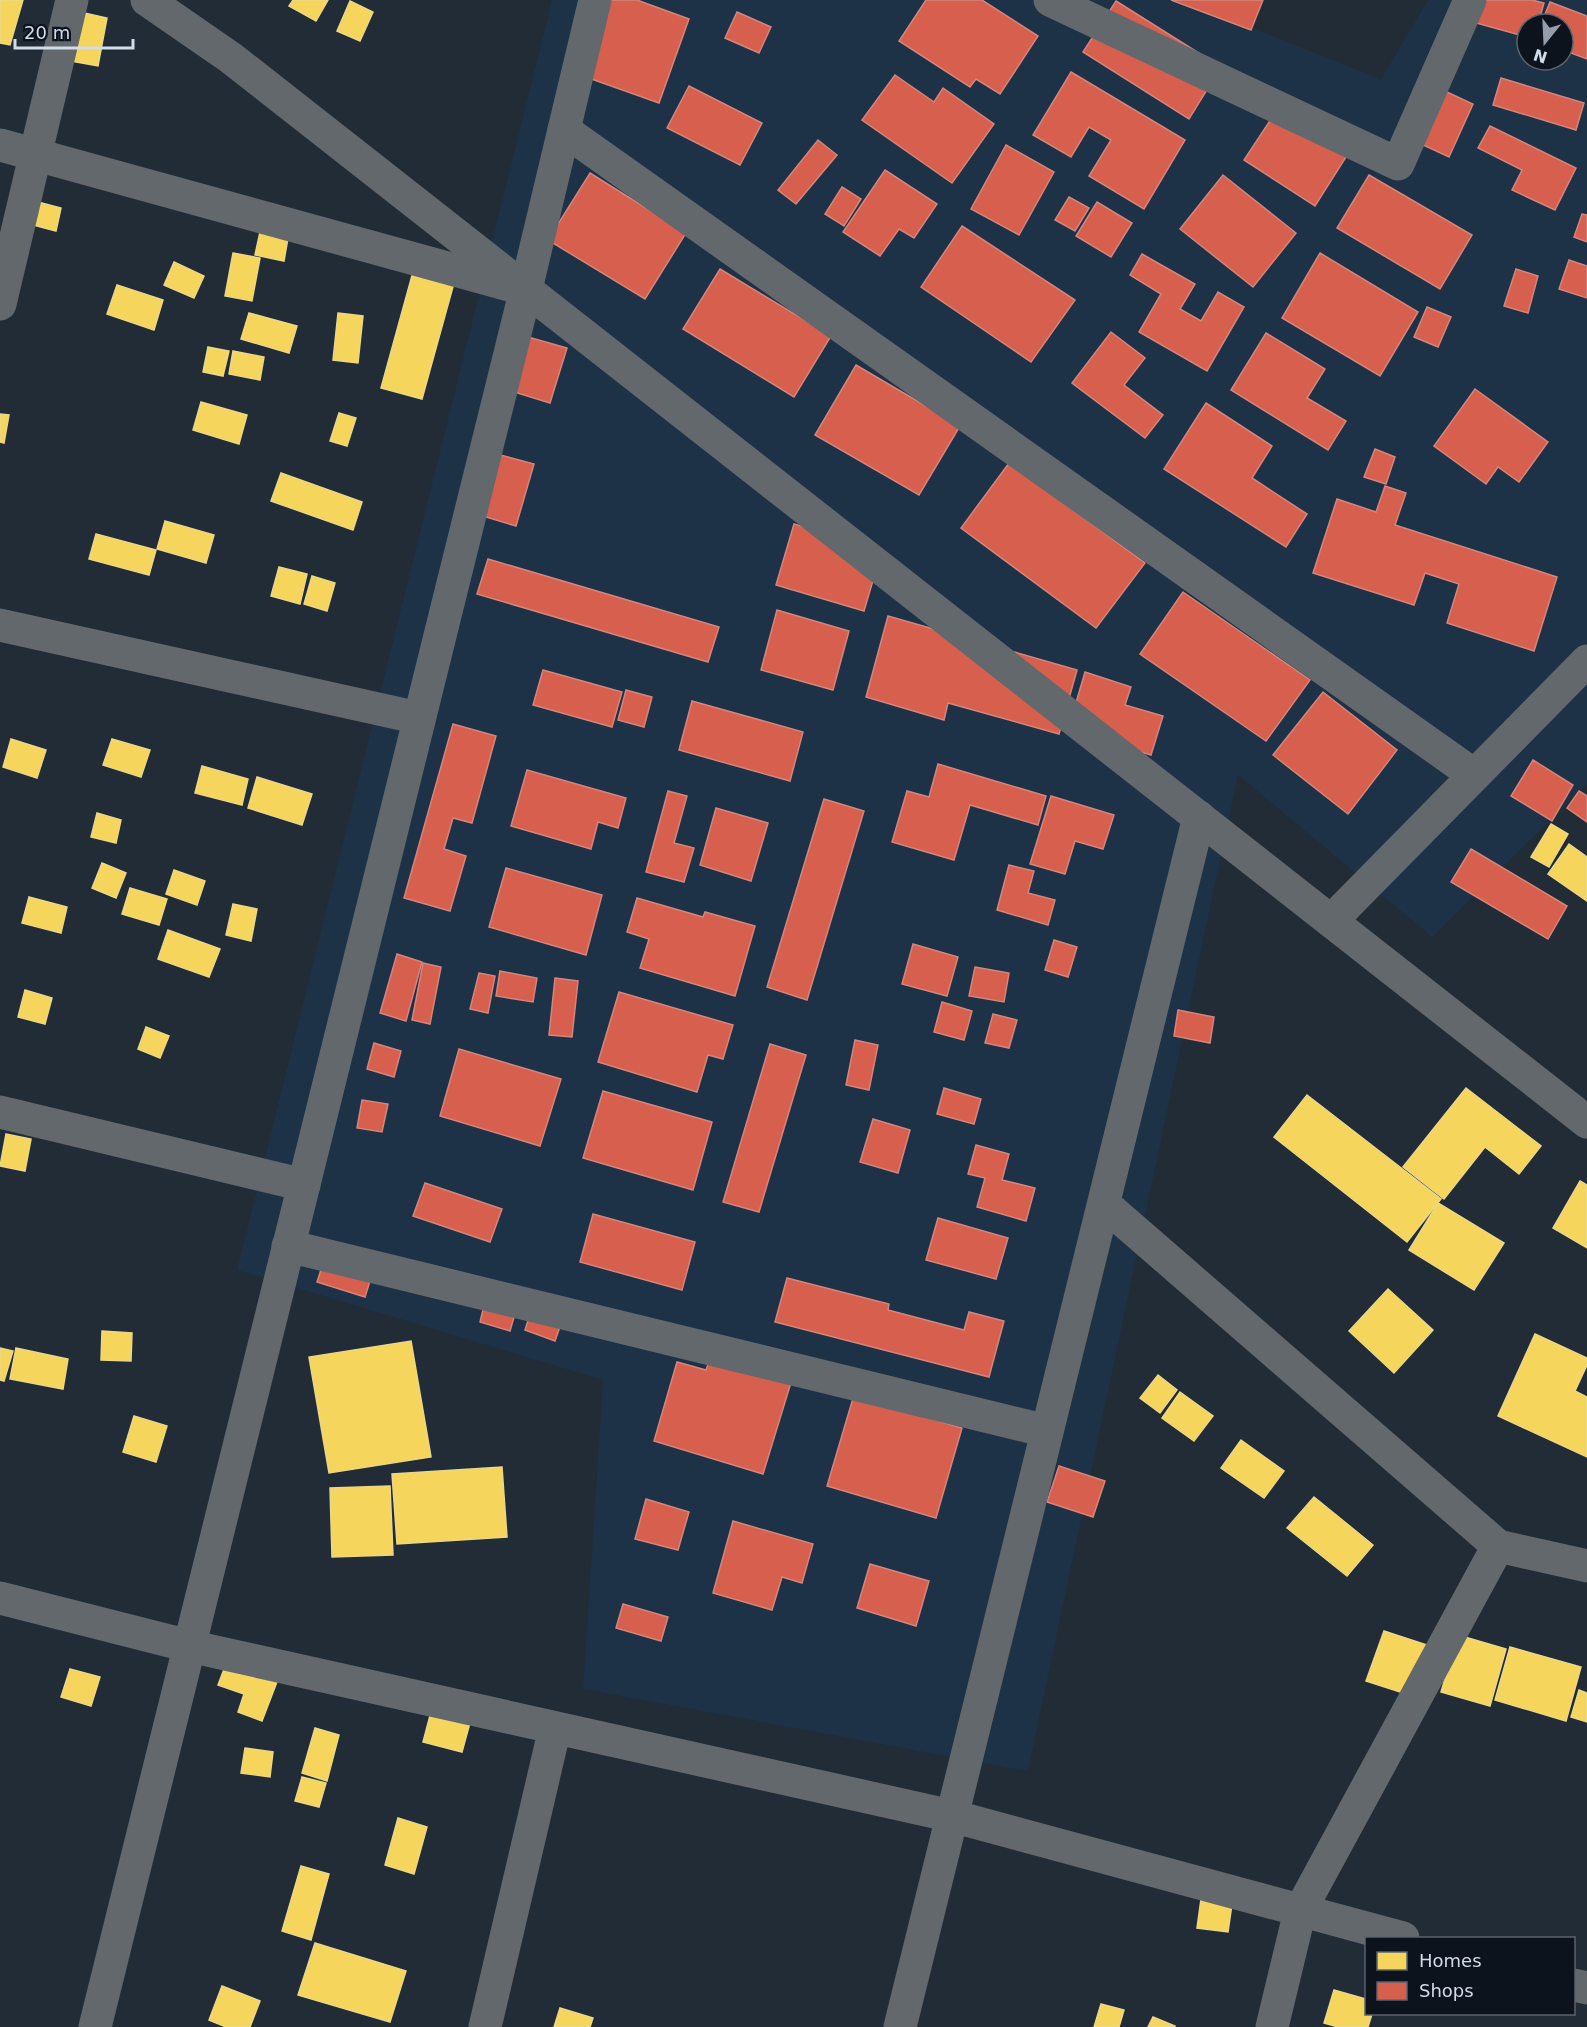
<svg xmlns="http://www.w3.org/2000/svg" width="1587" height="2027" viewBox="0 0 1587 2027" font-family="'DejaVu Sans',sans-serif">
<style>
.built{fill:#1d3147;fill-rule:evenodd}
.homes{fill:#f6d55c;stroke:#ebd786;stroke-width:1.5}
.shops{fill:#d6604d;stroke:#d4857c;stroke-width:1.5}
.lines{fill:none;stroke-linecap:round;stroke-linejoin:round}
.minor{stroke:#63686c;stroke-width:33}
</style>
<rect width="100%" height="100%" fill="#222c36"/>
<path class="built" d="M552 0H1182L1381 79 1428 0H1587V784L1432 937 1238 775 1028 1771 583 1689 603 1380 237 1270ZM1527 24H1563V60H1527Z"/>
<g class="homes">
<polygon points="0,0 23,0 10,45 0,43"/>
<polygon points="293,0 328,0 316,21 289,6"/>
<polygon points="350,1 373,12 360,41 337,31"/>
<polygon points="80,12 107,18 98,66 70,61"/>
<polygon points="38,202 61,208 56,231 33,225"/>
<polygon points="260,232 288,238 284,261 255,255"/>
<polygon points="233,253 260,258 252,301 225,296"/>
<polygon points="174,262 204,276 194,298 164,285"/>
<polygon points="413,272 454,283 422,399 381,388"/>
<polygon points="117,285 163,300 154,330 107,314"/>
<polygon points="249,313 297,326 289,353 241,339"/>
<polygon points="338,313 363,316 358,363 333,360"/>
<polygon points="208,347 229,351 223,376 203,372"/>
<polygon points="233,351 264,357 260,380 229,374"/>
<polygon points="201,402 247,415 239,444 193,430"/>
<polygon points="339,413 356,418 347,446 330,441"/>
<polygon points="0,414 9,415 4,443 0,442"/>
<polygon points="281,473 362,502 353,530 271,501"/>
<polygon points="165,521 214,535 206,563 157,549"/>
<polygon points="96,534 156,550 149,575 89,559"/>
<polygon points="279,567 307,574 300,604 271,596"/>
<polygon points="312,576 335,583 327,611 304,604"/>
<polygon points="11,739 46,750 37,778 3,767"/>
<polygon points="112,739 150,750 141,777 103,765"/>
<polygon points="202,766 248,779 242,805 195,793"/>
<polygon points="257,777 312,794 302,825 248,808"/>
<polygon points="97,813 121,820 116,843 91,837"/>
<polygon points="1551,824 1568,834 1549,867 1531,857"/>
<polygon points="1569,844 1587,857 1587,901 1548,874"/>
<polygon points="102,863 126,873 116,898 92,888"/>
<polygon points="174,870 205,881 197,905 166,894"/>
<polygon points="130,888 167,899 159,925 122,914"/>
<polygon points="29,897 67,907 61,933 22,923"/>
<polygon points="233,904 257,909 251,941 226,935"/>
<polygon points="168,930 220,949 209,977 158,959"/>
<polygon points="25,990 52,998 45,1024 18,1017"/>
<polygon points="146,1027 169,1036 160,1058 138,1049"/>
<polygon points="1466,1088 1541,1146 1519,1174 1485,1147 1444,1199 1403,1167"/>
<polygon points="1307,1095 1441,1199 1407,1242 1274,1137"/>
<polygon points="6,1134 31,1139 25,1171 0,1166"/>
<polygon points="1580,1181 1587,1185 1587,1248 1553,1228"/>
<polygon points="1438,1203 1504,1243 1474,1290 1409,1250"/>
<polygon points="1388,1289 1433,1330 1394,1373 1349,1331"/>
<polygon points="102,1331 132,1333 131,1361 101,1360"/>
<polygon points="1535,1334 1587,1358 1587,1365 1575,1391 1587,1397 1587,1457 1498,1416"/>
<polygon points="411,1341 431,1457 329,1473 309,1357"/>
<polygon points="0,1348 13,1351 4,1381 0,1380"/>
<polygon points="16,1348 68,1359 63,1389 10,1379"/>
<polygon points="1158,1375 1177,1390 1160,1413 1140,1398"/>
<polygon points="1180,1392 1213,1416 1194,1441 1162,1418"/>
<polygon points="134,1416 167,1426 156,1462 123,1452"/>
<polygon points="1241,1440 1284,1471 1264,1498 1221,1468"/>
<polygon points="502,1467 507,1537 397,1544 392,1474"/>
<polygon points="390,1486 393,1555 332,1557 330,1488"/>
<polygon points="1314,1497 1373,1545 1347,1576 1287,1528"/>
<polygon points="1384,1631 1436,1648 1419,1698 1366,1681"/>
<polygon points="1458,1635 1506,1649 1490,1706 1441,1692"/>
<polygon points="1510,1647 1581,1667 1566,1721 1495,1700"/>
<polygon points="229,1656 280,1674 262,1721 238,1712 244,1694 218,1685"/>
<polygon points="70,1669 100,1677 91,1706 61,1697"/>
<polygon points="1579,1690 1587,1693 1587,1722 1571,1717"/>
<polygon points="432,1708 471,1719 462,1752 423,1742"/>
<polygon points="315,1728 339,1735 327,1781 302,1773"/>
<polygon points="245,1748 273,1752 270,1777 241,1773"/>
<polygon points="302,1777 326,1783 319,1807 295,1801"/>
<polygon points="398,1818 427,1827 414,1874 385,1865"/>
<polygon points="301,1866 329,1874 311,1940 282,1931"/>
<polygon points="1201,1899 1232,1904 1228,1932 1197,1928"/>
<polygon points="315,1943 406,1971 390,2022 298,1995"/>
<polygon points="222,1986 260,2001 250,2027 226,2027 209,2020"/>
<polygon points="1334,1990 1366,1999 1366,2014 1372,2014 1368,2027 1338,2027 1324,2023"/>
<polygon points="1101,2004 1124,2010 1119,2027 1094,2027"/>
<polygon points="560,2008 593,2018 590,2027 554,2027"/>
<polygon points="1153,2017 1175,2026 1174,2027 1148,2027"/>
</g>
<g class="shops">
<polygon points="610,0 637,0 689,19 659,103 583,76"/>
<polygon points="926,0 982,0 1038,36 1000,94 976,79 970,87 899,41"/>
<polygon points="1171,0 1263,0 1251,30"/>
<polygon points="1475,0 1532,0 1544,3 1538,24 1527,24 1527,37 1469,21"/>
<polygon points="1116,1 1221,67 1189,119 1083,52"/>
<polygon points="1550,2 1587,16 1587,59 1563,50 1563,24 1541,24"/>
<polygon points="737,12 771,27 759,53 725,38"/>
<polygon points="1071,72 1185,140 1144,209 1089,176 1111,140 1089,127 1071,157 1033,135"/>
<polygon points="895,75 934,102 943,88 994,124 952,183 862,120"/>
<polygon points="1501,78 1584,103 1576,130 1493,105"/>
<polygon points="1432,85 1473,104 1449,157 1408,138"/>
<polygon points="689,86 762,123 740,165 667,128"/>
<polygon points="1283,101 1353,146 1315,206 1244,160"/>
<polygon points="1490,126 1576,168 1555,210 1512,190 1522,170 1478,148"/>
<polygon points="818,140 837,155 796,204 778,190"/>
<polygon points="1006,145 1054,172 1019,235 971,209"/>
<polygon points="885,170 937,204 914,238 899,229 880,256 843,232"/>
<polygon points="590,173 686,233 645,299 548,240"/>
<polygon points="1223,175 1296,233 1253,287 1180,229"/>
<polygon points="1369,175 1472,235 1440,289 1337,228"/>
<polygon points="842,187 861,199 844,226 825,214"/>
<polygon points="1069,197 1089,208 1075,231 1055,220"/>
<polygon points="1097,202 1132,223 1111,257 1076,236"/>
<polygon points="1582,214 1587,215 1587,242 1574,237"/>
<polygon points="962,226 1075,300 1031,362 921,287"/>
<polygon points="1320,253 1418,312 1380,376 1282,318"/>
<polygon points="1142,254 1195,284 1180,309 1201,321 1218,292 1244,307 1207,371 1139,332 1161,294 1130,275"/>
<polygon points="1569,260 1587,266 1587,298 1559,289"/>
<polygon points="720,269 831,336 794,397 683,329"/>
<polygon points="1516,269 1538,276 1528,313 1504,306"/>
<polygon points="1427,307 1451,317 1438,347 1414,337"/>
<polygon points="1111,332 1145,358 1124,385 1163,415 1145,438 1072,383"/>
<polygon points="1266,333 1325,369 1307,398 1346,421 1328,450 1231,390"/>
<polygon points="528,337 567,348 550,403 511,391"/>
<polygon points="856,365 960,426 919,495 815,435"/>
<polygon points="1475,389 1548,442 1519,482 1498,467 1486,484 1434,446"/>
<polygon points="1206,403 1272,446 1252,478 1307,514 1286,547 1164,469"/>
<polygon points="1375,449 1395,457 1386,484 1364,477"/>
<polygon points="493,453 534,464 516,526 476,514"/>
<polygon points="1009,463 1145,563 1096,628 961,528"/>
<polygon points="1385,486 1406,493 1395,525 1557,577 1534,651 1447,623 1459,584 1425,573 1414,605 1313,573 1337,499 1376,512"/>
<polygon points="794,524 882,550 864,611 776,585"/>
<polygon points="488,559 719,627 708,662 477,594"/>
<polygon points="1183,592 1310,680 1266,741 1140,654"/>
<polygon points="777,610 849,631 833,690 761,670"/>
<polygon points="888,616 1077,670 1059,734 948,703 944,720 866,697"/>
<polygon points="543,670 622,692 612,727 533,705"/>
<polygon points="1085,672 1131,687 1125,705 1163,716 1151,755 1068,730"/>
<polygon points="626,690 652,697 644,727 618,720"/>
<polygon points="1323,692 1397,750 1348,814 1273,755"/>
<polygon points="692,701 803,732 790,781 679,750"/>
<polygon points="453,724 496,736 472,823 453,818 444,849 466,856 450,911 404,898"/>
<polygon points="1533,760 1573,785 1552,821 1511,796"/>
<polygon points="938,764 1046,796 1038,825 970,805 954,860 892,842 907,791 929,797"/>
<polygon points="527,770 626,798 618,828 598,822 591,849 511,826"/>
<polygon points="668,791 687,796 674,843 694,848 684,882 646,872"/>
<polygon points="1579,791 1587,796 1587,822 1567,808"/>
<polygon points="1051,796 1114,815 1103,849 1075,841 1065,874 1030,864"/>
<polygon points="824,799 864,811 807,1000 767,987"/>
<polygon points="716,808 768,823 751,881 700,865"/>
<polygon points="1471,849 1567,906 1548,939 1451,882"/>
<polygon points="1009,865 1034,871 1028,893 1055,900 1048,925 997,910"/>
<polygon points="506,868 602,895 586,955 489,927"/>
<polygon points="637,898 703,917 705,912 755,926 735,996 640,968 649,939 627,932"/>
<polygon points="1054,940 1077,947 1068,977 1045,970"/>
<polygon points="913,944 958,957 947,996 902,984"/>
<polygon points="397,954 422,962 406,1021 380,1013"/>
<polygon points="423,963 441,967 430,1024 412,1020"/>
<polygon points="975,967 1009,973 1004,1002 969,996"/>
<polygon points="500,971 537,978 533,1002 496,996"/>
<polygon points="479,973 495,976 488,1013 470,1009"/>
<polygon points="555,978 578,981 572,1037 549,1035"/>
<polygon points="619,992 733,1025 723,1059 708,1055 697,1092 598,1062"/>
<polygon points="942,1002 972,1011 964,1040 934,1032"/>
<polygon points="1178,1010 1214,1017 1210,1043 1174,1036"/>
<polygon points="993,1014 1017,1020 1009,1048 985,1043"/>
<polygon points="855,1040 878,1045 869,1090 846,1085"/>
<polygon points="374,1043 401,1051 394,1077 367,1069"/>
<polygon points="770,1044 806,1055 759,1212 723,1202"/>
<polygon points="459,1049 561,1079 540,1146 440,1116"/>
<polygon points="944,1088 981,1099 974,1124 937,1114"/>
<polygon points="603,1091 712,1122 693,1190 583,1158"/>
<polygon points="362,1100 388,1104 382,1132 357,1128"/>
<polygon points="873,1119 910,1130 898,1173 860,1162"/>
<polygon points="976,1145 1009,1154 1002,1180 1035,1188 1026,1221 977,1207 985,1178 968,1174"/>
<polygon points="425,1183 502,1209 490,1242 413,1216"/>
<polygon points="593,1214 695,1242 682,1290 580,1262"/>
<polygon points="938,1218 1008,1238 996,1279 926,1260"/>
<polygon points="327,1251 375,1265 365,1297 317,1282"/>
<polygon points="787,1278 889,1304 888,1310 964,1330 969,1312 1004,1321 989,1377 775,1322"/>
<polygon points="486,1297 517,1307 510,1331 480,1322"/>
<polygon points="531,1311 562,1321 555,1341 525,1330"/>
<polygon points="713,1351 793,1376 763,1474 654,1441 677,1362 706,1370"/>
<polygon points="856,1388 908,1412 962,1428 936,1518 827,1486"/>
<polygon points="1059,1466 1105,1481 1093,1517 1047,1502"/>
<polygon points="646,1499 689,1512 678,1550 635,1539"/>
<polygon points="733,1521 813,1544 802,1583 782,1577 772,1610 713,1593"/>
<polygon points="870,1564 929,1581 916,1626 857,1608"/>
<polygon points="623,1604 668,1617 661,1641 616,1628"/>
</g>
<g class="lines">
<g class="minor">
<polyline points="147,0 231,58 1587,1122"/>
<polyline points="1050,0 1398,164 1470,0"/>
<polyline points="564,130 1474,775"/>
<polyline points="0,145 513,286"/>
<polyline points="0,304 72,0"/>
<polyline points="0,625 419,718"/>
<polyline points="1331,921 1587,661"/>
<polyline points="0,1112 304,1185"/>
<polyline points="1104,1204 1498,1546 1587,1566"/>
<polyline points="288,1246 1047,1431"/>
<polyline points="0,1598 189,1646 952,1816 1403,1938"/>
<polyline points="1574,1985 1587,1988"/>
<polyline points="95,2027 526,289 595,0"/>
<polyline points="485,2027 555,1728"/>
<polyline points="900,2027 1199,817"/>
<polyline points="1272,2027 1300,1911 1498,1546"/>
</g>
</g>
<rect x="1365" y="1937" width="210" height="78" fill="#0c131c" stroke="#5b636e" stroke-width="1.5"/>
<rect x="1377" y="1952" width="30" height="18" fill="#f6d55c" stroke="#5b636e" stroke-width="1.5"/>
<text x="1419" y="1967" font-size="18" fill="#d1dce9">Homes</text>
<rect x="1377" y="1982" width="30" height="18" fill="#d6604d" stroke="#5b636e" stroke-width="1.5"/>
<text x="1419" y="1997" font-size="18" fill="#d1dce9">Shops</text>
<g transform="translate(1545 42) rotate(198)"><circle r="28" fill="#0c131c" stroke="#5b636e" stroke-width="1.5"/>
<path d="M0-4.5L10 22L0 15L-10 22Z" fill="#949eaa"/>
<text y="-9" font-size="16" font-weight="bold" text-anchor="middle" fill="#d1dce9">N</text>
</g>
<path d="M15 39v9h118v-9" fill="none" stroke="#d1dce9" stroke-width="3"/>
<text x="24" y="39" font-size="18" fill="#d1dce9" stroke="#0c131c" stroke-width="4.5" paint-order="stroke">20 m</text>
</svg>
